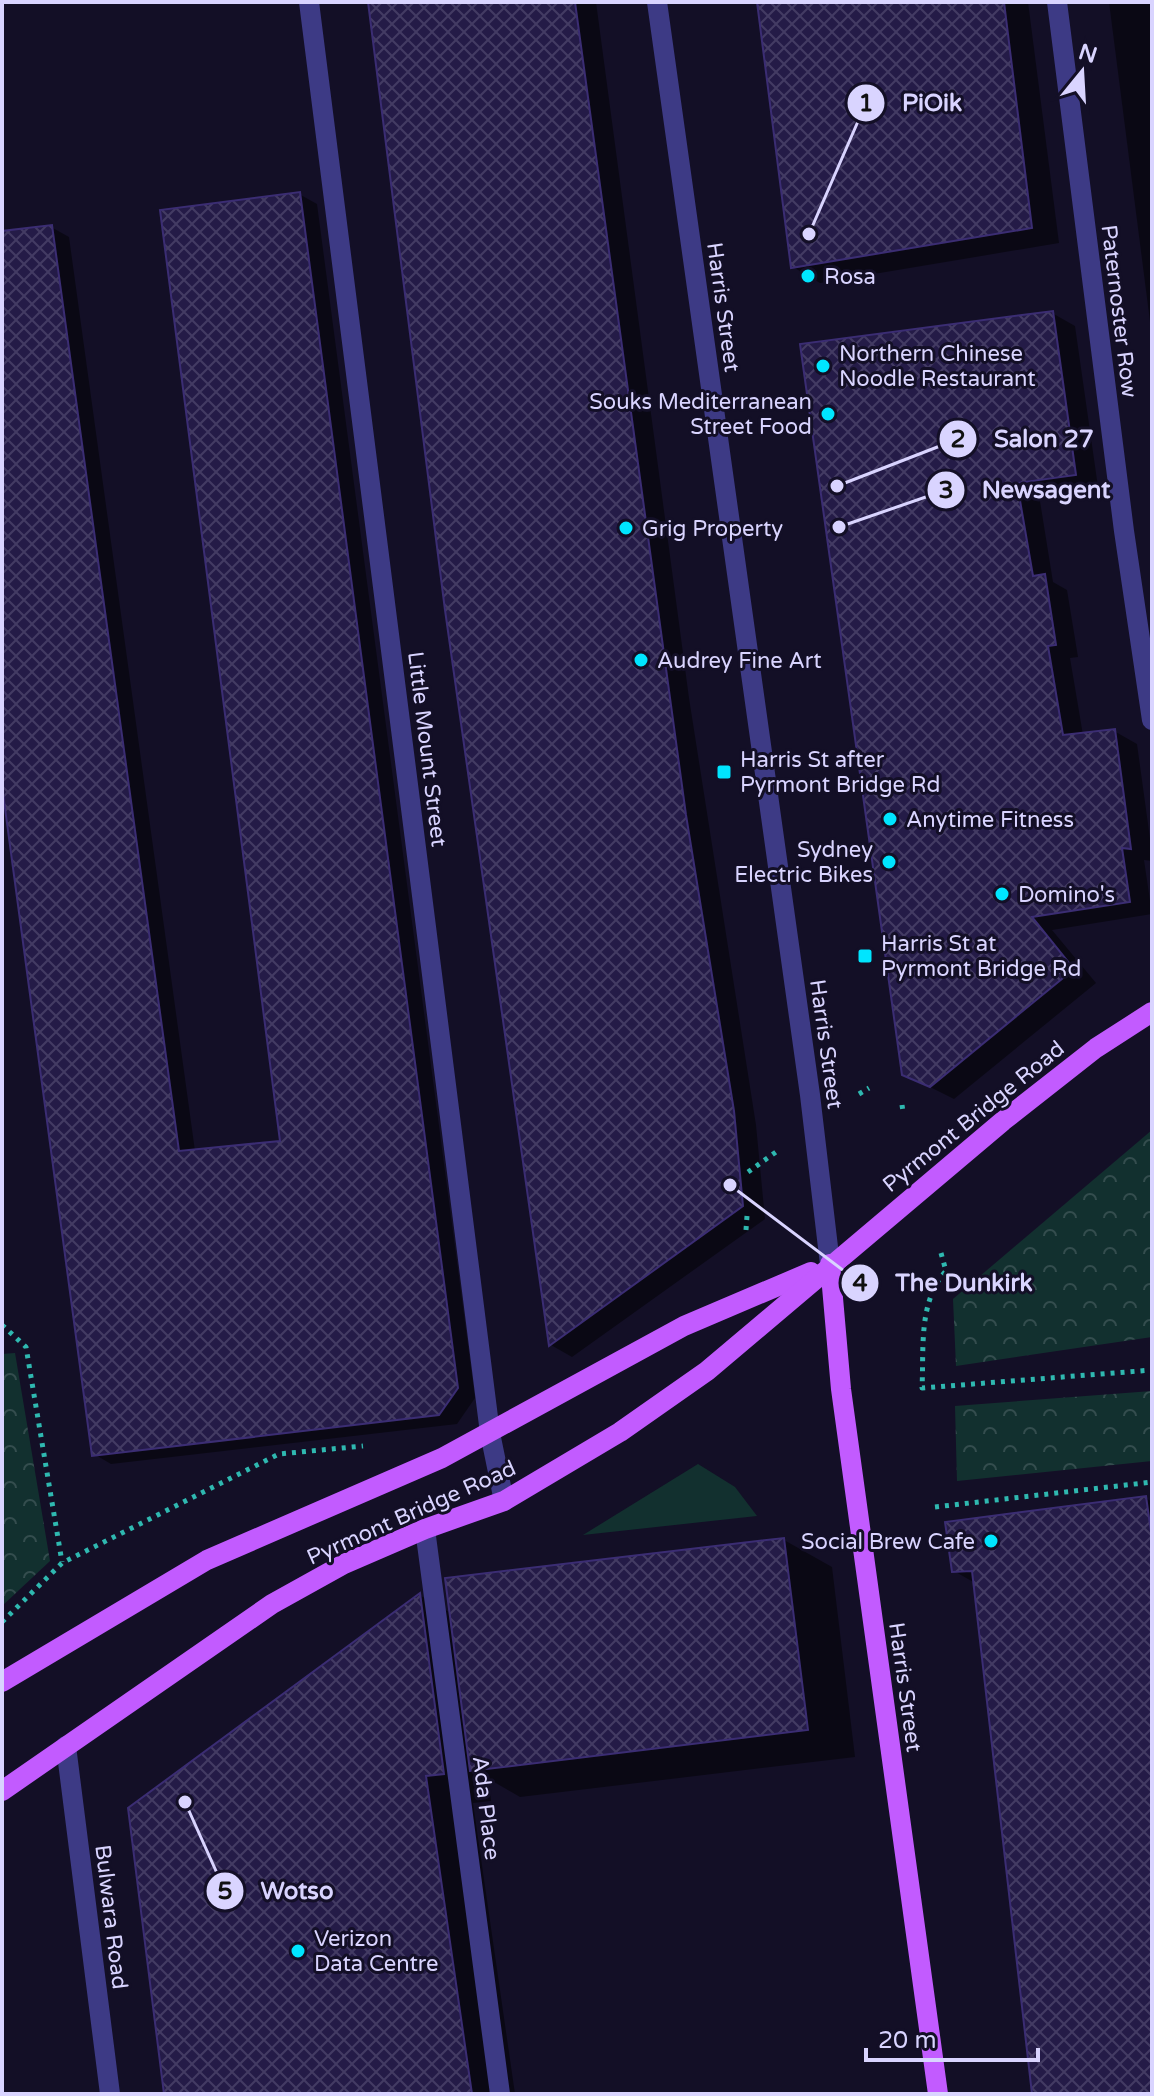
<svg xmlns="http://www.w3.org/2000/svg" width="1154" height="2096" viewBox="0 0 1154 2096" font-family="'Varela Round',sans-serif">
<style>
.green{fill:#12302f}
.forest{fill:url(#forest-crowns)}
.shadow{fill:#0007}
.building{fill:url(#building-cross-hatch);stroke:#3b2d73;stroke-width:2}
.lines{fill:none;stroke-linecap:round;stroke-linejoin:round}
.path{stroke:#2fb8b0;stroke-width:5;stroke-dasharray:4 6;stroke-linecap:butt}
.minor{stroke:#3d3a85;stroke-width:20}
.primary{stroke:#c25bff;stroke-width:20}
.poi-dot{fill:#00e5ff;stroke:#130f26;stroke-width:3}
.labels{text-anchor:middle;stroke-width:6;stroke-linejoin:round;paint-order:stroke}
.poi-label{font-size:22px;fill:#d9d4ff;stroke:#130f26;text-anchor:start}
.street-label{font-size:22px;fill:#d9d4ff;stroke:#130f26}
.leader{fill:none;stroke:#d9d4ff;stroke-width:3}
.callout-dot{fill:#d9d4ff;stroke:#130f26;stroke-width:3}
.mark-label{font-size:24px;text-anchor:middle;font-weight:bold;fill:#111}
.callout-label{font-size:24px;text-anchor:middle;font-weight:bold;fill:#d9d4ff;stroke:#130f26;stroke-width:6;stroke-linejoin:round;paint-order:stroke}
</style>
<defs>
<pattern id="forest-crowns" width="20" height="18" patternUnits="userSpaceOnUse" patternTransform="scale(2)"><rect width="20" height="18" fill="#12302f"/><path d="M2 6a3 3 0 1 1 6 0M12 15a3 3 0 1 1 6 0" fill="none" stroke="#344d4e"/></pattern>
<pattern id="building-cross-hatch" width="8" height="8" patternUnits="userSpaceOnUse" patternTransform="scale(2)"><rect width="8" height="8" fill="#241b47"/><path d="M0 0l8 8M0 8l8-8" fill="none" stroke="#433b63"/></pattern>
</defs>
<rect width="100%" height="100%" fill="#130f26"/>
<polygon class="green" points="698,1464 735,1487 757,1516 583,1535"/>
<g class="forest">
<polygon points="1152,1130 1152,1337 956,1366 953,1299"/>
<polygon points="15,1353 50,1561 2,1606 2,1354"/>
<polygon points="1152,1391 1152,1461 957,1481 955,1406"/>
</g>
<g class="shadow">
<polygon points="373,2 596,2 689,698 756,1125 765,1219 572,1357 551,1345"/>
<polygon points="759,2 1028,2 1059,243 820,283 793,267"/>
<polygon points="1109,2 1152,2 1152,337"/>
<polygon points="299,194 317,204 475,1398 457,1424 111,1464 94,1454 2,779 2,233 51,227 69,237 195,1151 282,1143"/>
<polygon points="1052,313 1075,326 1098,487 1039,495 1053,582 1067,590 1078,657 1070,658 1083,735 1114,731 1137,744 1152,853 1152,861 1144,860 1152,914 1052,930 1096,983 954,1099 904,1074 802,346"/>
<polygon points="1146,1498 1152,1502 1152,2094 1034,2094 975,1583 954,1571"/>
<polygon points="784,1540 832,1567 855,1757 520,1797 489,1779 491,1801 473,1803 515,2094 166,2094 130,1809 421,1596 451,1613"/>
</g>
<g class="building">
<polygon points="368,2 575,2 686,815 734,1111 743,1206 549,1346 445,610"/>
<polygon points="757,2 1004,2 1032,228 791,268"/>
<polygon points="300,192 458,1388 439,1415 92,1456 2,786 2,231 52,225 179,1151 280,1141 160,210"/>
<polygon points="1053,311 1076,475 1017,483 1033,576 1045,574 1056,645 1048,646 1063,735 1115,729 1131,849 1122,848 1130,902 1032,917 1074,969 930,1087 902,1075 800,344"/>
<polygon points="1146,1496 1152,1539 1152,2094 1032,2094 972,1571 952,1572 945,1522"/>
<polygon points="784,1538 808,1730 470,1771 445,1578"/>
<polygon points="420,1593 444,1774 426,1776 472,2094 164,2094 128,1808"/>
</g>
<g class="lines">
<g class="path">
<polyline points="859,1094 869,1088"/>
<polyline points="902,1105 903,1112"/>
<polyline points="748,1172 776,1152"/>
<polyline points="746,1230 747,1216"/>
<path d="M941 1253 946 1271C918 1302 924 1348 922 1388L1152 1370"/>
<polyline points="2,1325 26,1347 62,1562"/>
<polyline points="935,1507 1152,1482"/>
<polyline points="2,1622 62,1563 279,1454 363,1446"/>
</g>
<g class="minor">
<polyline points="309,2 490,1433 504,1501"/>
<polyline points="657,2 810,1095 830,1264"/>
<polyline points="1057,2 1124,531 1152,720"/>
<polyline points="425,1529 500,2094"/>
<polyline points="66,1746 110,2094"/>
</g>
<g class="primary">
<polyline points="830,1264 841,1389 938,2094"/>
<polyline points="2,1682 207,1560 442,1458 684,1326 811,1272"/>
<polyline points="2,1791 272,1604 344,1564 425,1529 504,1501 620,1432 707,1371 1003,1121 1096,1048 1152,1012"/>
</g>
</g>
<g class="poi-dot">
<circle cx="808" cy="276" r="8"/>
<circle cx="823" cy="366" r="8"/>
<circle cx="828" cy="414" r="8"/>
<circle cx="626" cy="528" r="8"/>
<circle cx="641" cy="660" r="8"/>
<rect x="716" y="764" width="16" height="16" rx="4"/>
<circle cx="890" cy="819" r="8"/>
<circle cx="889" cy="862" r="8"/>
<circle cx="1002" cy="894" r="8"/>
<rect x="857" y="948" width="16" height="16" rx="4"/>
<circle cx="991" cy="1541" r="8"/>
<circle cx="298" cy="1951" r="8"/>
</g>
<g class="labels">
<g class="poi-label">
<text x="824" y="284">Rosa</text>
<text x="839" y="361">Northern Chinese<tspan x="839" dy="25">Noodle Restaurant</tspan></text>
<text x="812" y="409" text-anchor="end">Souks Mediterranean<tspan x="812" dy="25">Street Food</tspan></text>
<text x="642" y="536">Grig Property</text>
<text x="657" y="668">Audrey Fine Art</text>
<text x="740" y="767">Harris St after<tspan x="740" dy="25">Pyrmont Bridge Rd</tspan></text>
<text x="906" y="827">Anytime Fitness</text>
<text x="873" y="857" text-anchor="end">Sydney<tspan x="873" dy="25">Electric Bikes</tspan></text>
<text x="1018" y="902">Domino's</text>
<text x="881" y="951">Harris St at<tspan x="881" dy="25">Pyrmont Bridge Rd</tspan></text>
<text x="975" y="1549" text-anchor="end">Social Brew Cafe</text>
<text x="314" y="1946">Verizon<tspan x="314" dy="25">Data Centre</tspan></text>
</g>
<g class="street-label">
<text transform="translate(724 307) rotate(82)" y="8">Harris Street</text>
<text transform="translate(1120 311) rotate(83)" y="8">Paternoster Row</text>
<text transform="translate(428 749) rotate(83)" y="8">Little Mount Street</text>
<text transform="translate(827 1044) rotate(82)" y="8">Harris Street</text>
<text transform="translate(973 1116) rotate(-39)" y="8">Pyrmont Bridge Road</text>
<text transform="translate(411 1512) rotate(-24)" y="8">Pyrmont Bridge Road</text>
<text transform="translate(906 1687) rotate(82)" y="8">Harris Street</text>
<text transform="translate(487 1808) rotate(83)" y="8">Ada Place</text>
<text transform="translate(112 1917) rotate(83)" y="8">Bulwara Road</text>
</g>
</g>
<path class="leader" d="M809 234L866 103M837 486L958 439M839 527L946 490M730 1185L860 1283M185 1802L225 1891"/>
<g class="callout-dot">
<circle cx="809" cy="234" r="8"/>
<circle cx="837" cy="486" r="8"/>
<circle cx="839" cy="527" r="8"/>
<circle cx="730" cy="1185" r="8"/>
<circle cx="185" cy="1802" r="8"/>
<circle cx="866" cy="103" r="20"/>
<circle cx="958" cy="439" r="20"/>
<circle cx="946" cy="490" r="20"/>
<circle cx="860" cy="1283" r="20"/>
<circle cx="225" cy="1891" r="20"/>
</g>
<g class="mark-label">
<text x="866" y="111">1</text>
<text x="958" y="447">2</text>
<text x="946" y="498">3</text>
<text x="860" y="1291">4</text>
<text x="225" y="1899">5</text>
</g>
<g class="callout-label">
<text x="932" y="111">PiOik</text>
<text x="1044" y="447">Salon 27</text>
<text x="1046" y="498">Newsagent</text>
<text x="964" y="1291">The Dunkirk</text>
<text x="297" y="1899">Wotso</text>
</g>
<rect width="1154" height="2096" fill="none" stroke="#d9d4ff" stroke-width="8"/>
<g transform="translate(1082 72) rotate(18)" stroke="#130f26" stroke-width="6" paint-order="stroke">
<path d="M0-6L14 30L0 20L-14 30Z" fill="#d9d4ff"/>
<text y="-12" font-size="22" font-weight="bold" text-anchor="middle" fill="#d9d4ff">N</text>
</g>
<path d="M866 2048v12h172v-12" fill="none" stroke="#d9d4ff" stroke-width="4"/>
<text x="878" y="2048" font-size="24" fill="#d9d4ff" stroke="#130f26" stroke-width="6" paint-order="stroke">20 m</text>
</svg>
